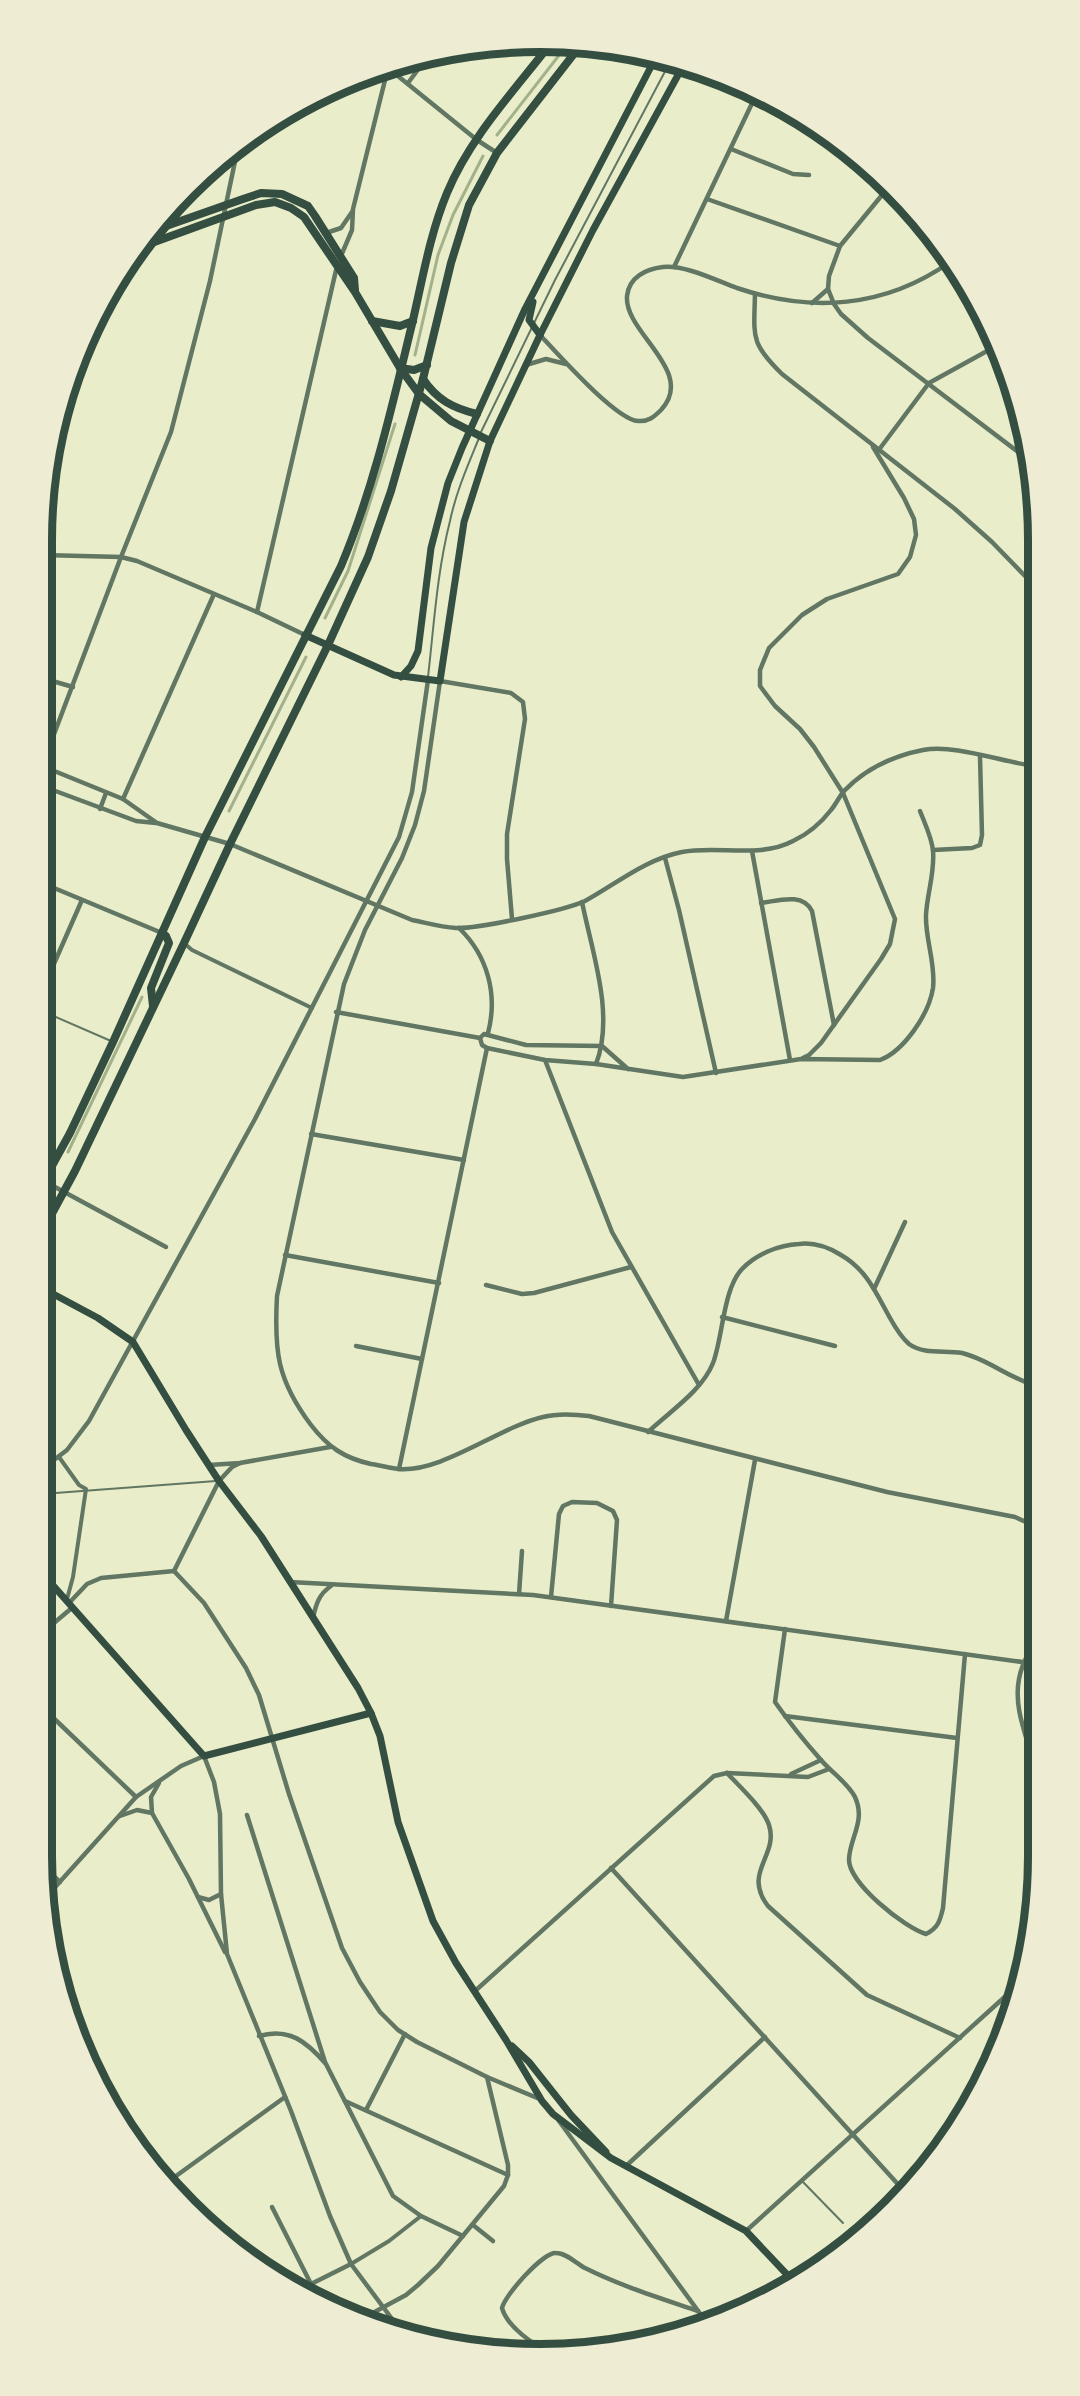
<svg xmlns="http://www.w3.org/2000/svg" width="1080" height="2396" viewBox="0 0 1080 2396" font-family="'Nunito Sans',sans-serif">
<style>
.lines{fill:none;stroke-linecap:round;stroke-linejoin:round}
.stream{stroke:#a3b18a;stroke-width:3}
.service{stroke:#617663;stroke-width:2}
.pedestrian{stroke:#617663;stroke-width:4}
.minor{stroke:#617663;stroke-width:4.5}
.secondary{stroke:#344e41;stroke-width:7}
.primary{stroke:#344e41;stroke-width:8}
.rim{fill:none;stroke:#344e41;stroke-width:8}
</style>
<rect width="100%" height="100%" fill="#e9edc9"/>
<g class="lines">
<g class="stream">
<polyline points="497,135 567,45"/>
<polyline points="415,355 438,255 453,215 483,156"/>
<polyline points="325,618 348,571 395,424"/>
<polyline points="229,811 306,657"/>
<polyline points="68,1152 142,997"/>
<polyline points="42,1208 45,1203"/>
</g>
<g class="service">
<polyline points="481,432 555,280 670,62"/>
<path d="M428 677C434 625 437 572 450 521 456 492 468 465 479 438"/>
<polyline points="42,1011 111,1041"/>
<polyline points="42,1494 216,1481"/>
<polyline points="802,2181 843,2223"/>
</g>
<g class="pedestrian">
<polyline points="185,944 192,950 312,1008"/>
<polyline points="59,1457 79,1485 86,1489 73,1577 67,1599"/>
<polyline points="351,2264 389,2241 421,2216"/>
</g>
<g class="minor">
<polyline points="655,61 756,95"/>
<polyline points="388,68 477,140 497,153"/>
<polyline points="408,83 428,56"/>
<polyline points="731,149 793,174 809,175"/>
<polyline points="887,189 840,246 829,276 828,289 834,304 841,314 868,338 1030,461"/>
<polyline points="707,199 840,246"/>
<polyline points="326,233 341,228 352,212"/>
<polyline points="341,256 352,230 353,209 388,68"/>
<polyline points="674,267 756,95"/>
<path d="M755 294C754 337 750 343 782 374L955 509 992 542 1027 578 1034 590"/>
<polyline points="812,303 828,289"/>
<path d="M540 335C557 353 616 420 638 421 648 422 654 417 661 410 697 371 624 333 627 296 629 277 646 269 663 267 686 265 715 280 737 288 811 313 885 308 950 262"/>
<polyline points="526,365 546,359 566,364"/>
<polyline points="878,451 929,383 998,345"/>
<polyline points="42,555 121,557 137,561 257,612 305,635"/>
<polyline points="257,612 337,266"/>
<polyline points="42,678 73,687"/>
<path d="M42 766 123 799 157 823 230 844 412 920C427 923 441 927 456 928 478 929 566 910 585 901 616 884 646 859 682 852 718 845 759 859 793 841 808 834 821 823 831 810 836 804 839 797 844 791 865 769 893 756 923 750 956 744 1001 762 1035 766"/>
<polyline points="42,766 121,557 171,432 210,281 238,147"/>
<polyline points="42,786 136,821 156,823"/>
<polyline points="123,799 214,594"/>
<polyline points="100,809 106,793"/>
<polyline points="933,850 972,848 980,845 982,835 980,756"/>
<polyline points="752,851 790,1060"/>
<polyline points="665,858 679,910 716,1073"/>
<polyline points="42,883 162,933"/>
<path d="M582 902C592 952 615 1015 596 1064"/>
<path d="M761 903C778 901 802 892 812 911L834 1025"/>
<path d="M512 919 507 859V834L525 719 523 702 511 693 440 681 424 791 415 825 402 858 365 930 344 984 277 1296C274 1351 277 1380 311 1425 328 1447 344 1458 371 1464 379 1465 389 1468 398 1469 442 1473 499 1427 543 1417 558 1413 573 1414 589 1416L887 1492 1015 1517 1037 1527"/>
<path d="M459 928C488 956 498 995 488 1033"/>
<polyline points="42,991 82,900"/>
<polyline points="336,1012 480,1038"/>
<polyline points="803,1058 809,1055 821,1043 881,959 890,944 895,919 843,793 814,747 800,729 775,706 760,686 760,670 769,648 802,615 827,599 898,574 910,557 916,535 914,519 904,498 873,447"/>
<polyline points="545,1060 612,1232 699,1385"/>
<path d="M628 1069 602 1046 526 1045 484 1034 480 1038 482 1045 487 1048 545 1060 596 1064 683 1077 801 1059 880 1060C904 1051 929 1014 933 988 936 964 925 939 926 915 927 894 935 872 933 851 932 838 925 824 920 811"/>
<polyline points="311,1134 464,1160"/>
<polyline points="42,1180 166,1247"/>
<polyline points="285,1255 439,1283"/>
<polyline points="486,1285 522,1294 534,1293 631,1267"/>
<polyline points="874,1289 905,1222"/>
<polyline points="722,1317 835,1346"/>
<polyline points="356,1346 422,1359"/>
<path d="M648 1432C669 1412 702 1391 713 1363 723 1337 723 1289 742 1269 756 1254 779 1245 799 1244 815 1242 828 1247 841 1255 867 1270 876 1293 890 1318 895 1327 901 1337 909 1344 924 1355 944 1350 962 1353 988 1359 1010 1379 1037 1386"/>
<polyline points="209,1465 240,1463 330,1447"/>
<polyline points="42,1469 67,1450 89,1421 255,1119 399,837 412,792 428,680"/>
<polyline points="399,1469 487,1048"/>
<polyline points="174,1571 204,1603 246,1668 259,1695 289,1794 342,1948 360,1982 380,2012 398,2030 417,2042 487,2077 542,2100"/>
<polyline points="174,1571 219,1481 232,1467 240,1463"/>
<polyline points="290,1582 533,1595 1037,1664"/>
<polyline points="519,1594 522,1551"/>
<polyline points="551,1597 559,1514 563,1506 572,1502 597,1503 613,1511 617,1520 611,1606"/>
<polyline points="70,1602 87,1584 101,1578 174,1571"/>
<path d="M313 1618C316 1604 319 1594 331 1586"/>
<polyline points="726,1621 755,1460"/>
<path d="M785 1629 775 1702C789 1722 805 1742 821 1760 831 1772 848 1783 855 1797 866 1821 850 1837 849 1859 848 1883 905 1928 926 1934 938 1928 940 1921 943 1908L965 1654"/>
<polyline points="42,1633 73,1607"/>
<path d="M1037 1636C1031 1649 1021 1664 1019 1679 1012 1715 1034 1749 1038 1785"/>
<polyline points="42,1707 136,1797"/>
<polyline points="785,1716 957,1738"/>
<polyline points="1025,1732 1038,1734"/>
<path d="M727 1773C739 1786 764 1809 769 1825 779 1856 742 1872 768 1906L867 1995 960 2038"/>
<polyline points="791,1774 821,1760"/>
<polyline points="159,1783 151,1797 152,1813 189,1879 225,1952"/>
<polyline points="247,1815 325,2062"/>
<polyline points="120,1816 137,1810 152,1813"/>
<polyline points="44,1867 60,1882"/>
<polyline points="611,1868 905,2192"/>
<polyline points="48,1895 136,1797 181,1766 204,1756 214,1782 220,1814 221,1894 227,1954 291,2111 330,2216 351,2264 398,2327"/>
<polyline points="198,1897 209,1900 221,1894"/>
<polyline points="1030,1934 1038,1811"/>
<polyline points="475,1991 714,1776 727,1773 808,1777 829,1769"/>
<path d="M259 2036C289 2027 307 2042 326 2064L393 2196 421 2216 463 2236"/>
<polyline points="105,2097 123,2112"/>
<polyline points="345,2101 508,2175"/>
<polyline points="366,2110 405,2034"/>
<polyline points="559,2121 704,2319"/>
<polyline points="626,2166 765,2037"/>
<polyline points="165,2184 285,2097"/>
<polyline points="272,2207 311,2284"/>
<polyline points="473,2225 493,2241"/>
<polyline points="746,2231 1019,1984"/>
<polyline points="299,2290 351,2264"/>
<polyline points="367,2316 406,2295 418,2285 438,2266 504,2186 508,2175 508,2165 487,2077"/>
<polyline points="529,2353 540,2348"/>
<path d="M551 2353C534 2345 507 2327 502 2308 505 2295 543 2252 556 2253 566 2253 576 2263 585 2268 621 2286 660 2298 698 2311"/>
</g>
<g class="secondary">
<polyline points="533,302 529,320 540,335"/>
<polyline points="305,635 394,675 440,681 464,522 490,441 540,335 593,230 683,66"/>
<polyline points="401,677 411,666 418,651 431,548 448,483 462,448 525,309 656,57"/>
<polyline points="42,1288 98,1318 133,1342 186,1430 219,1481 261,1536 358,1688 371,1713 380,1736 398,1822 433,1921 456,1963 506,2040 542,2101 553,2114 611,2158 746,2231 795,2283"/>
<polyline points="42,1573 204,1756 371,1713"/>
<polyline points="512,2046 529,2062 571,2115 606,2152"/>
</g>
<g class="primary">
<polyline points="152,231 243,199 261,193 282,194 308,206 315,216 354,278 355,290"/>
<polyline points="138,248 256,205 275,202 291,208 304,217 355,292 400,368 419,394 451,421 490,441"/>
<polyline points="372,321 400,326 413,321"/>
<polyline points="400,368 414,370 427,365"/>
<path d="M423 379C437 400 453 408 477 414"/>
<polyline points="153,1006 151,988 169,943 166,936 162,933"/>
<path d="M42 1184 70 1133 113 1042 205 837 341 566C374 488 393 402 413 320 423 277 430 234 447 193 470 137 515 90 551 43"/>
<polyline points="42,1232 75,1171 184,943 230,844 328,645 368,557 391,491 423,379 451,263 469,205 497,153 580,46"/>
</g>
</g>
<path d="M0 0H1080V2396H0ZM540 52H540A488 488 0 0 1 1028 540V1856A488 488 0 0 1 540 2344H540A488 488 0 0 1 52 1856V540A488 488 0 0 1 540 52Z" fill="#eeecd3" fill-rule="evenodd"/>
<path class="rim" d="M540 52H540A488 488 0 0 1 1028 540V1856A488 488 0 0 1 540 2344H540A488 488 0 0 1 52 1856V540A488 488 0 0 1 540 52Z"/>
</svg>
